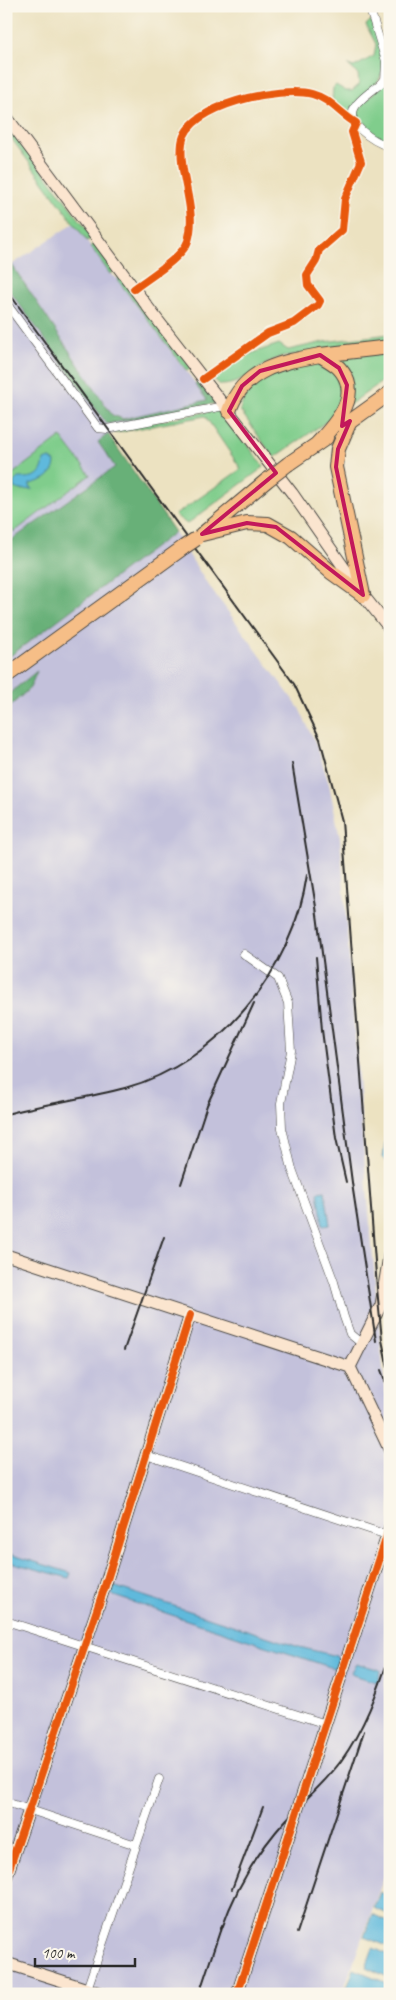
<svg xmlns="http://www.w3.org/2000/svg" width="396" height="2000" viewBox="0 0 396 2000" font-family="Caveat,sans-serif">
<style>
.industrial{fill:#c3c1db}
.green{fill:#80cd8c;stroke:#567c5c}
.forest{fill:#68b078;stroke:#4a6e52}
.water{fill:#5eb9dc;stroke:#447284}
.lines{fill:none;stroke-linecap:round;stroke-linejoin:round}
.street-casing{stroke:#484642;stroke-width:9}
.secondary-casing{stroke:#484642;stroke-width:13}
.highway-casing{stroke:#484642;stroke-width:16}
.street{stroke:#fff;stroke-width:8}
.secondary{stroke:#fbe5cf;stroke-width:11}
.highway{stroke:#f6be87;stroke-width:14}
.rail{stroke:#2b2b2b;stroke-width:2}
.highway-bridge-casing{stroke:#484642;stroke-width:16;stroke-linecap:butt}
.highway-bridge{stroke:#f6be87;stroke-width:14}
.cycleway-casing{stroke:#fbf7ec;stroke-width:11}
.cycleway{stroke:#e8590c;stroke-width:8}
.marked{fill:none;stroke:#c2185b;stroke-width:4;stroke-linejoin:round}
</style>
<rect width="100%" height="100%" fill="#fbf7ec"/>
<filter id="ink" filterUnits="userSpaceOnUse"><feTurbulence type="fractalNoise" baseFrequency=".02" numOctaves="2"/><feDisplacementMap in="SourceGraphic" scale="10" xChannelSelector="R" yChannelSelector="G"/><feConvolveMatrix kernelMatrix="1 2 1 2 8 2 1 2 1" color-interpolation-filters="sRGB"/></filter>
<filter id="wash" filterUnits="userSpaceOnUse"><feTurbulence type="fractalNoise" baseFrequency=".0096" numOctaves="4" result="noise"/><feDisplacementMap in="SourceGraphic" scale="20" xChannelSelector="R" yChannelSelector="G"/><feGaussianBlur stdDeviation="1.12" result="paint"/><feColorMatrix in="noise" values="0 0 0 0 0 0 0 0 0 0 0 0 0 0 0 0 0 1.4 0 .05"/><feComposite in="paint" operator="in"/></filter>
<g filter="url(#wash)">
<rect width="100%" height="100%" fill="#ece2c1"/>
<polygon class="industrial" points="74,223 110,274 117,279 208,400 108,435 175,532 204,579 299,708 317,746 329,784 340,838 364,1156 385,1391 390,1401 390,1670 384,1687 390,1689 390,1878 384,1877 342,1994 6,1994 6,256 13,264"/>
<g class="green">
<path d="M371 20C382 54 395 66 366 96 361 101 355 108 349 112L332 102 333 88 336 85 346 91H352L359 85 358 74 348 65 354 67 374 56 376 44 366 25Z"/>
<path d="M390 78V145C339 118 356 109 390 78Z"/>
<polygon points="6,122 93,237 87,241 6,131"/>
<polygon points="96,242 116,269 110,274 91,247"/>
<polygon points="121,276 191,368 187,371 117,279"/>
<path d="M390 334V344L283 356C260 363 244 386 220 385L212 377 241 357 279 344 288 350 324 342Z"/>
<polygon points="390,350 390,376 349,405 337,362 339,356"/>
<path d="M317 360 330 364 343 383 340 412 274 458 240 410C244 394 257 375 274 368 286 363 304 362 317 360Z"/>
<polygon points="221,409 264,467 187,524 175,515 241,469 205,416 115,433 113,430"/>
<polygon points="61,437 90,475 14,532 6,522 6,479"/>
</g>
<g class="forest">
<polygon points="6,256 112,415 123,419 207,400 195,384 199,380 217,403 107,424 6,286"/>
<polygon points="108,434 175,532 6,659 6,544 115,467 98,442"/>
<polygon points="37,671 30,688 6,710 6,696"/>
</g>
<g class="water">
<path d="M49 458 55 462C54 478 41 481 30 484V487L33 489 21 490 14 488V482L18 478C34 478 42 477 44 460Z"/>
<path d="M390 1105V1162L385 1161 383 1158C386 1140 385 1123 390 1105Z"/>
<polygon points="325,1191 330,1225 323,1226 318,1192"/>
<polygon points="6,1553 71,1573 69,1578 6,1561"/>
<polygon points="113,1586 299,1647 336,1656 339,1661 338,1666 333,1668 114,1596 110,1592"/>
<polygon points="356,1663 380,1670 379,1679 376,1682 353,1675 351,1672"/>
<polygon points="380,1892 390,1896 390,1915 374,1908"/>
<polygon points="372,1914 390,1922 390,1947 364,1937"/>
<polygon points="373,1948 390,1955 390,1978 366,1967"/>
<polygon points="354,1969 390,1984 390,1994 345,1993"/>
</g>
</g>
<g filter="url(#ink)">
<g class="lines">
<defs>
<g id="street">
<polyline points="369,6 386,61 385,81"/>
<path d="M390 75C380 86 366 93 357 104 341 123 375 142 390 147"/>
<path d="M134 289C148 278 183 257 188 241 198 209 178 176 182 143 187 104 281 86 312 94 331 99 340 114 356 123L352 132 361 162 345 199 342 230 319 250 316 261 307 275 308 285 320 301 318 305 294 323 268 333 203 379"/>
<polyline points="6,303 98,428 107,429 224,406"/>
<polyline points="244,954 278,978 288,1003 291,1051 281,1103 282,1128 292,1169 334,1282 344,1317 350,1334 361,1343"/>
<polyline points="146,1455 387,1535"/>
<polyline points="6,1621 326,1724"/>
<polyline points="6,1802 136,1845"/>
<polyline points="87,1989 159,1779"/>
</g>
<g id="secondary">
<polyline points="6,116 153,314 292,493 363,595 390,629"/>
<polyline points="6,1255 350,1367 390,1451"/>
<polyline points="350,1367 381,1305 390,1250"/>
<polyline points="6,1878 104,1589 190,1315"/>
<polyline points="6,1963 103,1994"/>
<polyline points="237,1994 390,1527"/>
</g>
<g id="highway">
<path d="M229 411C243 369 281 362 320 355"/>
<polyline points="350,421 338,449 336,467 363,595"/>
<polyline points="344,426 390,393"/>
<path d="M318 443C335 424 364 395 339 368 334 363 326 359 320 355L390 347"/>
<polyline points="288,464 326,438"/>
<polyline points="205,532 266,481"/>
<polyline points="202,534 247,523 268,524 291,537 331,572 363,595"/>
<polyline points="6,676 184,547"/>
</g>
</defs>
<use href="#street" class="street-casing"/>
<use href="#secondary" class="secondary-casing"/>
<use href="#highway" class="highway-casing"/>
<use href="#street" class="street"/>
<use href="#secondary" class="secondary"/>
<use href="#highway" class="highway"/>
<g class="rail">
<polyline points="6,289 294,684 320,739 342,821 377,1288 382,1340 390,1378"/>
<polyline points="292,763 316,907 353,1190 376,1341"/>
<polyline points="316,957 322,1030 336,1138 346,1182"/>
<path d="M6 1114C45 1104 86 1098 125 1088 219 1062 293 971 307 875"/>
<polyline points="181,1184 207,1105 254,1003"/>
<polyline points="124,1350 164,1237"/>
<polyline points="381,1370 390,1394"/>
<polyline points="232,1889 263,1807"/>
<path d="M221 1931C235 1890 257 1852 286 1820 304 1800 325 1783 341 1761 364 1729 378 1691 390 1654"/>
<polyline points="297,1933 364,1731"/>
<polyline points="199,1994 222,1925"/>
</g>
<defs>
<g id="highway-bridge">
<polyline points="266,481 288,464"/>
<polyline points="184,547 196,539"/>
</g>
</defs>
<use href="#highway-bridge" class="highway-bridge-casing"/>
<use href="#highway-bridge" class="highway-bridge"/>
<defs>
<g id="cycleway">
<path d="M134 289C148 278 183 257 188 241 198 209 178 176 182 143 187 104 281 86 312 94 331 99 340 114 356 123L352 132 361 162 345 199 342 230 319 250 316 261 307 275 308 285 320 301 318 305 294 323 268 333 203 379"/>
<polyline points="6,1878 104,1589 190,1315"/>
<polyline points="237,1994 390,1527"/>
</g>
</defs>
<use href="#cycleway" class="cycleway-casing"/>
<use href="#cycleway" class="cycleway"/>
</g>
</g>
<path class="marked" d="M320 355 339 368 347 385 342 426 350 421 338 449 336 467 363 595 276 527 247 523 202 534 276 473 229 411 242 386 260 371Z"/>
<rect width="396" height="2000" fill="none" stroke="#fbf7ec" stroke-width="25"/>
<path d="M35 1958v8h100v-8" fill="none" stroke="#2b2b2b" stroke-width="2.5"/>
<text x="42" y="1958" font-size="15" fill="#2b2b2b" stroke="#fbf7ec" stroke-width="4" paint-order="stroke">100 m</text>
</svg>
